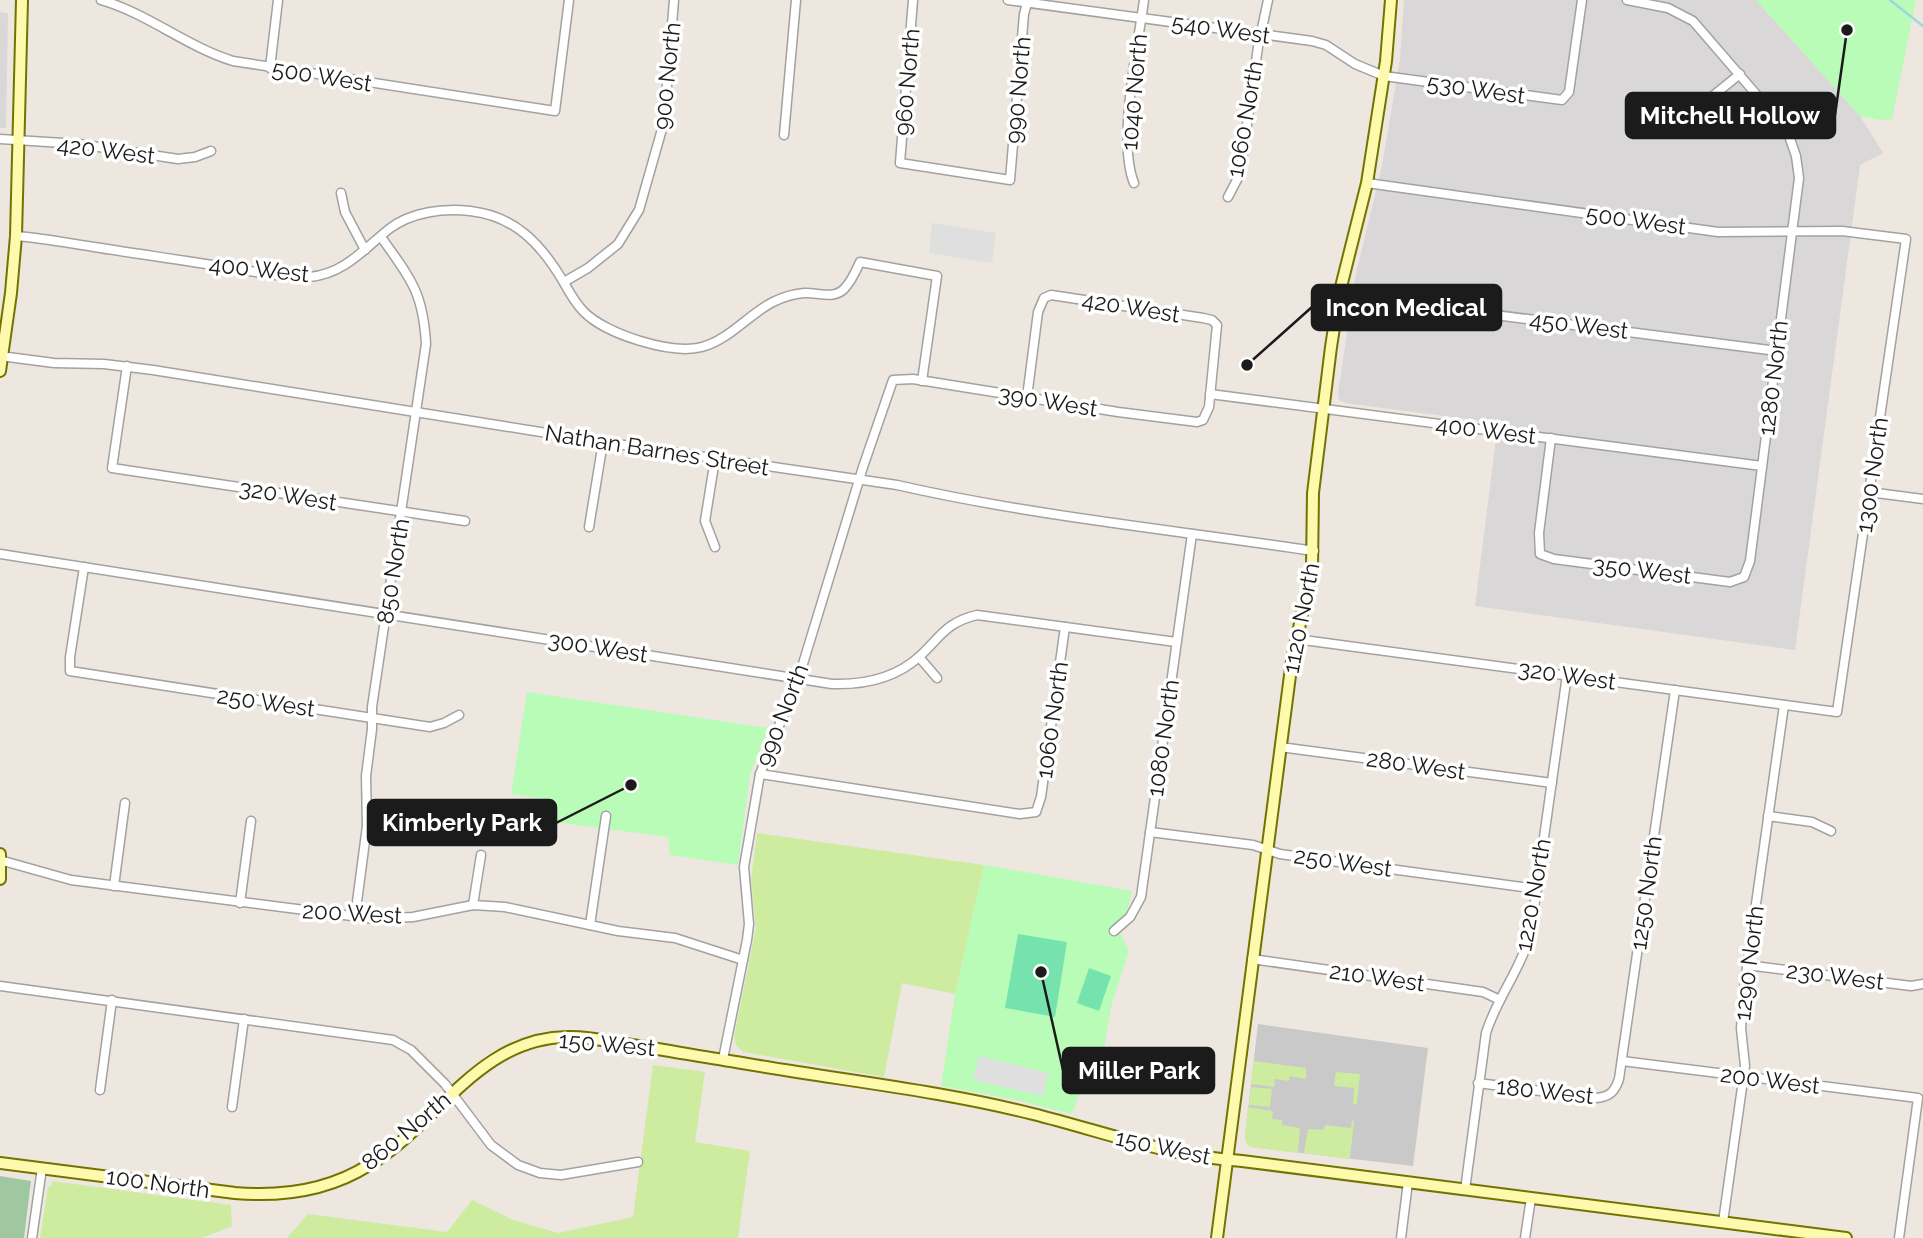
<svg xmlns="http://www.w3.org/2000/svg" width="1923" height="1238" viewBox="0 0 1923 1238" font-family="Raleway,sans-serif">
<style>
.residential{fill:#d9d7d7}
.religious{fill:#c9c9c9}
.grass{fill:#cdeca0}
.cemetery{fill:#9fc8a1}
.park{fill:#b8fcb7}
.pitch{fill:#76e3ae}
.parking{fill:#dfdfdf}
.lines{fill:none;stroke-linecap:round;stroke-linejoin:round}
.stream{stroke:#9cd6de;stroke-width:2.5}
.street-casing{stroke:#a2a2a2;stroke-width:11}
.secondary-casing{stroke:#727300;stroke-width:14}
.street{stroke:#fff;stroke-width:8}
.secondary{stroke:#fdf9ad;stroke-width:10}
.labels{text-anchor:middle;stroke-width:7;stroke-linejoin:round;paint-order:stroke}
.street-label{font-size:23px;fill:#1b1b1b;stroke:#fff}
.leader{fill:none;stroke:#1b1b1b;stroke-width:2.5}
.callout-dot{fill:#1b1b1b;stroke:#fff;stroke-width:2.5}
.callout{fill:#1b1b1b;stroke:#1b1b1b;stroke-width:2.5}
.callout-label{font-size:24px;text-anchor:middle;font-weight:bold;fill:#fff}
</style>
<rect width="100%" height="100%" fill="#ede7df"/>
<g class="residential">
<polygon points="1404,0 1756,0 1860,116 1883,153 1860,165 1795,650 1475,606 1498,423 1345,403 1339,400 1338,394 1355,278 1382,166 1400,59"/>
<polygon points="0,12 8,13 6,128 0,128"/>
</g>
<polygon class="religious" points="1258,1024 1428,1048 1413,1166 1251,1147 1247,1144 1245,1136"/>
<g class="grass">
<polygon points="757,833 984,865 955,994 902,983 884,1077 743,1052 736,1045 734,1037 756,928 751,880"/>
<polygon points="1254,1061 1306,1068 1306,1079 1290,1076 1289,1081 1275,1079 1274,1087 1251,1084"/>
<polygon points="653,1065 705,1072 695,1142 750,1151 738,1238 287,1238 308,1214 447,1232 472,1200 513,1220 558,1233 633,1217"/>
<polygon points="1336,1072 1360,1074 1357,1104 1353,1104 1354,1088 1334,1086"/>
<polygon points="1251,1087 1272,1089 1270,1107 1249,1105"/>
<polygon points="1248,1107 1273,1111 1272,1119 1282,1120 1282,1125 1300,1128 1298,1153 1251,1147 1247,1144 1245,1136"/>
<polygon points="1352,1120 1354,1122 1350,1157 1347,1159 1304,1153 1308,1129 1324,1130 1325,1125 1351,1128"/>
<polygon points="52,1181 231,1205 232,1226 202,1238 40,1238 48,1187 51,1187"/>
</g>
<polygon class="cemetery" points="0,1176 31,1181 24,1238 0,1238"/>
<g class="park">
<polygon points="1756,0 1916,0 1892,119 1880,120 1860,116"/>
<polygon points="527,692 768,728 750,775 738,865 670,855 668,837 547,821 545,799 511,794"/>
<polygon points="984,865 1132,891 1121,935 1129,950 1111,1007 1100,1073 1087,1072 1072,1114 1012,1099 941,1086 955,994"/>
</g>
<g class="pitch">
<polygon points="1018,934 1067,942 1055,1017 1005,1008"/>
<polygon points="1089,968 1111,976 1099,1011 1077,1003"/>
</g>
<g class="parking">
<polygon points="932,223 996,233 992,263 929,253"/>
<polygon points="979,1056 1048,1073 1043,1096 973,1080"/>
</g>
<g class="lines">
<polyline class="stream" points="1890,0 1923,26"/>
<defs>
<g id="street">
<path d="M101 0C149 14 185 46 233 61L555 111 569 0"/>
<polyline points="913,0 900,163 1010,180 1024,14 1028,0"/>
<polyline points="1008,0 1312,41 1326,45 1355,64 1384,76 1562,100 1569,92 1582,0"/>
<polyline points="270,68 278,0"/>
<polyline points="1694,111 1740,74"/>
<polyline points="784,135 796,0"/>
<polyline points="0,139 79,144 178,159 195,157 211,151"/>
<path d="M1134 183C1117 142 1138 46 1144 0"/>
<polyline points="341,193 345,212 365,250"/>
<polyline points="1228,197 1240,174 1258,47 1268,0"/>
<path d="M16 236C42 238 68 243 94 247 138 254 182 260 225 267 252 271 282 278 309 277 344 274 364 249 389 229 411 212 443 208 470 211 515 216 541 244 563 281 569 292 575 303 584 312 606 334 671 355 702 347 729 340 749 314 773 302 783 297 793 294 804 293 817 292 833 300 844 289 851 282 856 271 860 262L937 276 922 381"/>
<polyline points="564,282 588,268 618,244 639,210 664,122 674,0"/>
<polyline points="1339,295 1777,351"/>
<path d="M0 356 54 363 104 364 153 370 603 442 897 485C1033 516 1175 530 1314 551"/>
<polyline points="127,366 112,468 465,521"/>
<polyline points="1210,394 1762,466"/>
<polyline points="1551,438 1539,533 1540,554 1554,559 1730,582 1744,577 1750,561 1799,178 1796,156 1787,130 1693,21 1668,8 1627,0"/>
<polyline points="1869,492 1923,499"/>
<polyline points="589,527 603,442"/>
<polyline points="715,547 705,521 715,459"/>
<path d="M0 554 832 684C864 685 896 678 920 656 941 636 947 622 977 615L1176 642"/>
<polyline points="84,567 70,657 70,671 430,727 444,723 459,715"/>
<polyline points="1296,639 1837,712 1906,239 1842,231 1718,232 1367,183"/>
<polyline points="919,657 937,678"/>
<polyline points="1280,747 1552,783"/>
<polyline points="760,774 1020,814 1036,812 1041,797 1065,627"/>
<polyline points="1768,816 1812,822 1831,831"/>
<polyline points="1150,832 1253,845 1280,854 1537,889"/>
<polyline points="0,860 71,880 375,919 413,917 473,905 505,907 618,931 675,938 743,960"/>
<polyline points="114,886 125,803"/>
<polyline points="240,903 251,821"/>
<polyline points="473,905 481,855"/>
<path d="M355 917 367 826 366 776 372 729V707L426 344C423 291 410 278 381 237"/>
<polyline points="590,925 606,816"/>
<polyline points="1114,931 1130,917 1141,897 1192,534"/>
<polyline points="1252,959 1483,992 1500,1000"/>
<polyline points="1747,965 1911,986 1923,984"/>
<polyline points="0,986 393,1040 411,1050 445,1084 491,1145 518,1165 540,1173 561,1175 638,1162"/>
<polyline points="723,1059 747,940 749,924 744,867 760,774 802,667 863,467 893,380 913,379 1118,412 1197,422 1203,420 1209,407 1217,325 1212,320 1203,318 1051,295 1044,298 1038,312 1027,397"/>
<polyline points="1622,1061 1918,1098 1899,1238"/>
<path d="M1478 1083 1596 1098C1610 1097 1615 1091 1619 1079L1675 690"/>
<polyline points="100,1090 112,1000"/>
<polyline points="232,1107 244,1019"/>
<path d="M1465 1190 1486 1033C1497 998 1519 972 1530 936L1567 675"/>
<polyline points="1723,1222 1745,1066 1741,1028 1744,989 1784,705"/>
<polyline points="32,1238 42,1168"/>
<polyline points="1401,1238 1408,1182"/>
<polyline points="1525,1238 1531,1198"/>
</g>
<g id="secondary">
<polyline points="0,371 11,293 16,236 22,0"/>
<polyline points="0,854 0,879"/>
<path d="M0 1163 235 1193C283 1197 328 1191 369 1165 437 1125 478 1038 567 1037 587 1036 607 1041 626 1044 665 1050 704 1057 742 1063 839 1080 938 1090 1033 1114 1105 1132 1166 1156 1242 1161L1846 1238"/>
<polyline points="1217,1238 1292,660 1312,569 1313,493 1331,347 1339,295 1367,183 1386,61 1391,0"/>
</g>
</defs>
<use href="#street" class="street-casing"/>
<use href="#secondary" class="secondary-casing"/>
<use href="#street" class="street"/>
<use href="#secondary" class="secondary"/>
</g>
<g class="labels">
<g class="street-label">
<text transform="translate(1221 29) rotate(8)" y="8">540 West</text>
<text transform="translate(322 76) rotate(9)" y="8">500 West</text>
<text transform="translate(667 76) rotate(-84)" y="8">900 North</text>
<text transform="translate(907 82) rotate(-85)" y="8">960 North</text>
<text transform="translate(1476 89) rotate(8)" y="8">530 West</text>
<text transform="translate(1018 90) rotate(-85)" y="8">990 North</text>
<text transform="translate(1134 92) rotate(-85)" y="8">1040 North</text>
<text transform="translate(1245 119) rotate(-80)" y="8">1060 North</text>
<text transform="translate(106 150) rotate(7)" y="8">420 West</text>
<text transform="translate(1636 220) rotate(8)" y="8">500 West</text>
<text transform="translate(259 269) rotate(6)" y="8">400 West</text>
<text transform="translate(1131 307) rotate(9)" y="8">420 West</text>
<text transform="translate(1579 325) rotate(7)" y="8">450 West</text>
<text transform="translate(1773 378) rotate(-83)" y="8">1280 North</text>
<text transform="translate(1048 401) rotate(9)" y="8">390 West</text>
<text transform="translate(1486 430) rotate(7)" y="8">400 West</text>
<text transform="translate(657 450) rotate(9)" y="8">Nathan Barnes Street</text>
<text transform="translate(1872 475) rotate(-82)" y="8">1300 North</text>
<text transform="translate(288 495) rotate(9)" y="8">320 West</text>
<text transform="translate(1642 570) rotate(7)" y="8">350 West</text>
<text transform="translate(393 571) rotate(-81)" y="8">850 North</text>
<text transform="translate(1301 618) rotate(-79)" y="8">1120 North</text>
<text transform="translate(598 647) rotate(9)" y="8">300 West</text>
<text transform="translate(1567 675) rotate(8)" y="8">320 West</text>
<text transform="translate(266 702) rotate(8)" y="8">250 West</text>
<text transform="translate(782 715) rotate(-69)" y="8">990 North</text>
<text transform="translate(1052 720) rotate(-82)" y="8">1060 North</text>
<text transform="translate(1163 738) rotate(-82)" y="8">1080 North</text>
<text transform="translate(1416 765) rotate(8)" y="8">280 West</text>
<text transform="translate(1343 862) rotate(8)" y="8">250 West</text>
<text transform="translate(1646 893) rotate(-82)" y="8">1250 North</text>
<text transform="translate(1533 895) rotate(-80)" y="8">1220 North</text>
<text transform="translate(352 913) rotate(3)" y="8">200 West</text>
<text transform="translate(1749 963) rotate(-83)" y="8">1290 North</text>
<text transform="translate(1835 976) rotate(7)" y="8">230 West</text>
<text transform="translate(1377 977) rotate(8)" y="8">210 West</text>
<text transform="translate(607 1044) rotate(5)" y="8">150 West</text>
<text transform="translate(1770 1080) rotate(7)" y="8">200 West</text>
<text transform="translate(1545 1091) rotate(6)" y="8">180 West</text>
<text transform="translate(406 1131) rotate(-40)" y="8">860 North</text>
<text transform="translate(1163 1147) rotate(12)" y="8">150 West</text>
<text transform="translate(158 1183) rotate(8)" y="8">100 North</text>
</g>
</g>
<path class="leader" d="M1847 30L1835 115M1247 365L1312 307M631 785L556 823M1041 972L1063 1070"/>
<g class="callout-dot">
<circle cx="1847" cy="30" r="7"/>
<circle cx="1247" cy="365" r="7"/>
<circle cx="631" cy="785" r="7"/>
<circle cx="1041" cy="972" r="7"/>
</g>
<g class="callout">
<rect x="1626" y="93" width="209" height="45" rx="7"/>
<rect x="1312" y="285" width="189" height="45" rx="7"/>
<rect x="368" y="800" width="188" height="45" rx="7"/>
<rect x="1063" y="1048" width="151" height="45" rx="7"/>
</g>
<g class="callout-label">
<text x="1730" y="124">Mitchell Hollow</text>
<text x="1406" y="316">Incon Medical</text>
<text x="462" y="831">Kimberly Park</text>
<text x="1139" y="1079">Miller Park</text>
</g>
</svg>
